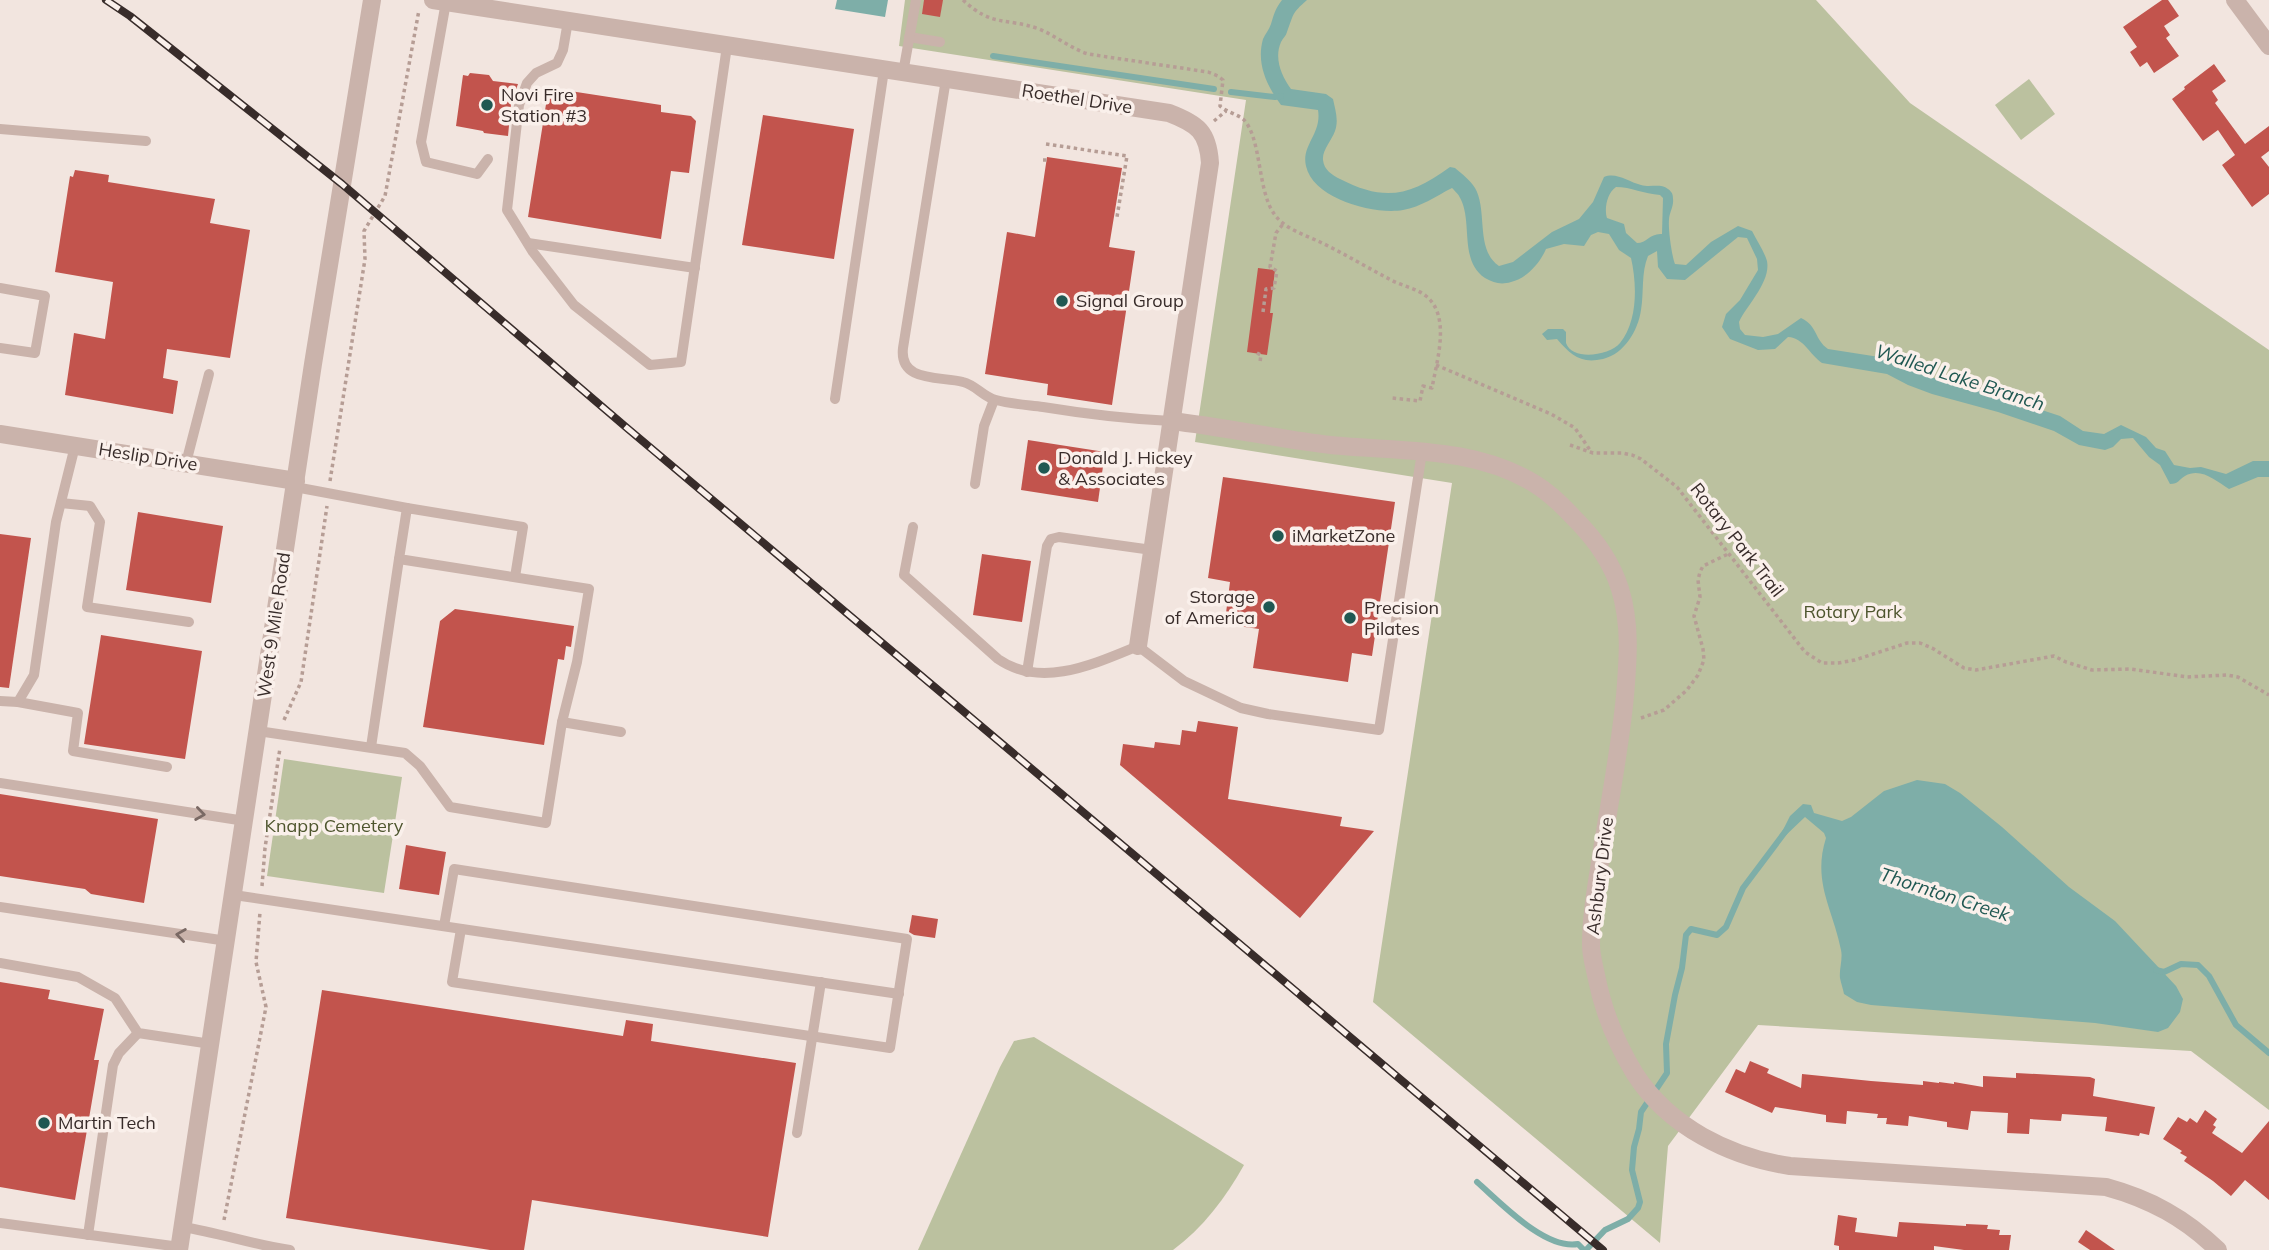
<svg xmlns="http://www.w3.org/2000/svg" width="2269" height="1250" viewBox="0 0 2269 1250" font-family="Mulish,sans-serif">
<style>
.green{fill:#bbc19f}
.water{fill:#7eaea8;fill-rule:evenodd}
.lines{fill:none;stroke-linecap:round;stroke-linejoin:round}
.stream{stroke:#7eaea8;stroke-width:6}
.building{fill:#c2544d}
.path{stroke:#b69d95;stroke-width:3.5;stroke-dasharray:3.5 3.5;stroke-linecap:butt}
.service{stroke:#cab3ab;stroke-width:10}
.minor{stroke:#cab3ab;stroke-width:18}
.tertiary{stroke:#cab3ab;stroke-width:18}
.rail-casing{stroke:#382c2a;stroke-width:8}
.rail{stroke:#faf0eb;stroke-width:5;stroke-dasharray:16;stroke-linecap:butt}
.oneway{stroke:#7a6964}
.poi-dot{fill:#205852;stroke:#faf0eb;stroke-width:2.5}
.labels{text-anchor:middle;stroke-width:7;stroke-linejoin:round;paint-order:stroke}
.poi-label{font-size:18px;fill:#382c2a;stroke:#faf0eb;text-anchor:start}
.street-label{font-size:18px;fill:#382c2a;stroke:#faf0eb}
.park-label{font-size:18px;fill:#4e552e;stroke:#faf0eb}
.water-label{font-size:19px;font-style:italic;fill:#205852;stroke:#faf0eb}
</style>
<rect width="100%" height="100%" fill="#f2e5df"/>
<g class="green">
<polygon points="905,0 1816,0 1910,103 2269,350 2269,1110 2191,1051 1758,1025 1668,1146 1660,1243 1373,1002 1452,483 1195,442 1246,100 899,46"/>
<polygon points="2029,79 2055,114 2021,140 1995,105"/>
<polygon points="284,759 402,777 384,893 267,876"/>
<path d="M1034 1037 1244 1165C1226 1197 1203 1228 1173 1250H918L1000 1067 1014 1041Z"/>
</g>
<g class="water">
<polygon points="837,0 888,0 885,17 835,9"/>
<path d="M1282 0H1307C1291 14 1294 14 1287 32 1286 36 1283 38 1281 42 1274 58 1281 75 1291 89L1326 94 1333 99C1335 109 1339 120 1335 131 1332 140 1322 150 1323 160 1324 170 1332 175 1340 179 1385 202 1410 196 1450 167L1455 168C1462 174 1470 180 1475 188 1488 210 1475 250 1499 266L1513 262 1552 232 1579 219 1593 202 1604 177C1617 172 1628 182 1641 185 1650 188 1660 183 1668 189 1672 192 1673 194 1673 199 1674 206 1669 213 1669 220 1668 229 1672 257 1675 264L1686 265 1711 242 1738 226 1752 231C1757 241 1764 251 1767 261 1771 282 1747 305 1739 322L1740 329 1745 335 1763 337 1778 334 1801 318C1818 326 1814 339 1828 349L1892 359 1914 371 1937 379 2003 397 2060 416 2083 431 2104 434 2121 425 2146 437 2156 448 2165 451 2174 465 2190 468 2201 467 2226 474 2253 461H2269V477H2258L2229 489C2216 481 2201 467 2185 476 2178 480 2179 484 2170 484L2160 465 2149 457 2133 438 2121 439 2113 447 2105 450 2079 445 2054 431 1998 412 1932 394 1908 385 1887 374 1822 363C1809 354 1804 338 1788 337L1775 349 1758 350 1730 339 1722 327 1726 314 1740 300 1758 270 1757 259 1747 238 1738 237 1685 280 1667 279 1658 267 1657 251 1648 256C1641 273 1644 292 1641 310 1638 331 1624 354 1603 359 1580 364 1571 355 1557 339L1547 340 1542 334 1548 329H1563L1566 332C1566 333 1566 342 1566 343 1573 362 1610 355 1620 343 1638 321 1637 284 1631 258L1619 250 1609 234 1598 232 1591 235 1584 246 1564 244 1546 249C1540 263 1527 278 1511 282 1501 285 1494 283 1485 278 1458 260 1474 220 1459 196 1459 195 1452 188 1452 188 1436 196 1421 207 1403 210 1374 215 1313 199 1306 166 1301 145 1322 134 1318 110L1281 105C1267 86 1256 64 1263 39 1265 34 1269 30 1271 24 1274 14 1275 9 1282 0ZM1616 187C1631 187 1644 194 1660 195L1663 198 1662 234C1650 233 1647 243 1637 243L1626 233 1624 224 1607 218C1604 209 1607 193 1616 187Z"/>
<path d="M1917 780 1945 784 1960 793 2002 827 2069 887 2115 921 2176 986 2183 999 2180 1012 2168 1028 2158 1032 2095 1023 1871 1005 1857 1002 1844 994C1843 989 1841 983 1840 978 1839 969 1843 959 1841 950 1833 909 1812 882 1826 838L1824 833 1805 817 1785 836 1782 832 1790 816 1803 804 1811 805 1814 813 1842 821 1851 817 1884 791Z"/>
</g>
<g class="lines">
<g class="stream">
<polyline points="993,56 1214,89"/>
<polyline points="1231,92 1275,97 1281,96"/>
<polyline points="2156,970 2164,972 2181,964 2198,965 2209,976 2236,1025 2269,1053"/>
<path d="M1477 1182C1501 1203 1545 1250 1578 1244L1584 1250"/>
<polyline points="1586,1250 1605,1230 1628,1219 1638,1208 1640,1202 1632,1170 1634,1147 1639,1129 1641,1112 1667,1073 1666,1044 1675,995 1682,968 1686,935 1691,929 1717,935 1726,927 1743,888 1788,828"/>
</g>
</g>
<g class="building">
<polygon points="924,0 943,0 940,17 922,14"/>
<polygon points="2162,0 2168,0 2179,16 2164,26 2170,35 2166,38 2179,56 2154,73 2147,62 2140,67 2130,52 2137,47 2123,27"/>
<polygon points="2214,64 2226,81 2212,91 2218,100 2215,103 2245,144 2269,126 2269,151 2261,157 2269,167 2269,194 2252,207 2222,165 2235,155 2218,130 2203,141 2172,99 2185,89 2184,87"/>
<polygon points="470,73 489,75 493,81 518,84 511,104 508,136 484,133 483,131 456,126 463,75 468,76"/>
<polygon points="557,89 661,105 661,112 691,116 696,121 689,173 671,171 661,239 528,217 547,98 549,92"/>
<polygon points="763,115 854,129 834,259 742,245"/>
<polygon points="1047,157 1122,168 1109,247 1135,251 1112,405 1047,395 1048,384 985,374 1007,232 1035,237"/>
<polygon points="75,170 109,175 108,182 215,199 210,223 250,230 230,358 167,349 163,378 178,381 173,414 65,395 74,333 105,339 113,282 55,272 70,176 73,177"/>
<polygon points="1258,268 1275,270 1270,313 1273,313 1267,355 1247,352"/>
<polygon points="1028,440 1105,452 1098,502 1021,490"/>
<polygon points="1223,477 1395,502 1372,656 1352,653 1348,682 1253,668 1259,629 1231,625 1233,614 1226,613 1230,582 1208,578"/>
<polygon points="138,512 223,526 211,603 126,590"/>
<polygon points="0,534 31,538 9,688 0,687"/>
<polygon points="982,554 1031,561 1022,622 973,615"/>
<polygon points="455,609 574,626 571,647 566,646 564,660 558,659 544,745 423,727 440,621"/>
<polygon points="101,635 202,651 185,759 84,744"/>
<polygon points="1198,721 1238,727 1228,799 1342,817 1340,826 1374,831 1300,918 1120,765 1123,744 1154,748 1155,742 1180,745 1182,730 1196,732"/>
<polygon points="0,794 158,819 144,903 91,894 85,889 0,876"/>
<polygon points="406,845 446,852 439,895 399,889"/>
<polygon points="912,915 938,919 935,938 914,935 909,932"/>
<polygon points="0,982 50,990 48,999 104,1009 94,1060 99,1060 75,1200 0,1187"/>
<polygon points="322,990 623,1036 626,1020 653,1024 651,1041 796,1063 768,1237 532,1200 524,1250 490,1250 286,1218"/>
<polygon points="1750,1061 1769,1069 1767,1073 1801,1088 1802,1074 1871,1081 1923,1085 1923,1081 1939,1083 1939,1082 1954,1084 1954,1082 1983,1087 1983,1076 2016,1078 2016,1073 2090,1077 2095,1079 2093,1096 2155,1107 2149,1135 2140,1133 2139,1136 2105,1131 2107,1117 2062,1114 2061,1121 2030,1119 2029,1134 2007,1133 2008,1113 1971,1111 1968,1130 1947,1127 1947,1122 1909,1116 1908,1126 1886,1124 1887,1118 1877,1118 1878,1114 1847,1111 1846,1124 1826,1122 1826,1115 1775,1107 1772,1113 1725,1092 1736,1069 1745,1073"/>
<polygon points="2205,1110 2217,1119 2213,1125 2216,1127 2212,1133 2242,1153 2269,1121 2269,1200 2245,1180 2231,1196 2213,1181 2184,1161 2187,1157 2180,1153 2182,1151 2163,1139 2178,1117 2187,1122 2190,1118 2197,1123"/>
<polygon points="1838,1215 1857,1218 1855,1232 1897,1237 1899,1222 1966,1226 1966,1224 1988,1225 1987,1229 2000,1230 1999,1235 2011,1235 2009,1250 1964,1250 1934,1246 1934,1250 1839,1250 1839,1246 1834,1245"/>
<polygon points="2086,1230 2115,1250 2090,1250 2078,1242"/>
</g>
<g class="lines">
<g class="path">
<path d="M963 0C993 28 1006 17 1039 29 1056 36 1070 48 1088 54L1208 72 1218 76 1223 80 1220 106C1227 112 1236 114 1243 119 1262 137 1257 192 1275 215 1285 229 1305 235 1320 242 1345 254 1368 268 1391 280 1402 286 1416 288 1426 296 1451 316 1437 360 1432 388L1423 386 1420 401 1392 398"/>
<polyline points="1214,121 1226,111"/>
<polyline points="1046,144 1127,156 1117,217"/>
<polyline points="1043,160 1047,160"/>
<polyline points="1263,312 1266,289 1274,288 1277,271 1270,267 1276,233 1283,224"/>
<polyline points="1257,353 1261,355 1260,362"/>
<polyline points="1436,365 1551,414 1575,428 1592,453"/>
<polyline points="1570,445 1593,453 1622,453 1632,455 1641,459 1677,487 1805,652 1822,663 1838,663 1855,660 1907,643 1920,643 1932,648 1964,668 1976,670 2054,656 2066,662 2092,670 2131,669 2187,677 2227,675 2238,677 2269,695"/>
<polyline points="330,481 365,259 364,231 385,196 419,10"/>
<polyline points="1641,718 1664,710 1687,690 1698,675 1704,660 1703,649 1694,616 1700,597 1698,580 1700,572 1703,566 1728,554"/>
<polyline points="284,720 301,682 327,506"/>
<polyline points="262,886 265,848 280,748"/>
<polyline points="224,1220 266,1007 256,962 260,912"/>
</g>
<g class="service">
<polyline points="446,2 421,142 426,162 477,174 488,159"/>
<polyline points="568,21 563,50 557,63 536,73 527,83 519,105 507,210 533,252 574,305 650,365 681,362 727,46"/>
<polyline points="909,37 940,42"/>
<polyline points="903,73 916,0"/>
<path d="M946 79 903 348C899 383 940 376 963 382 976 385 983 397 996 400 1011 404 1028 405 1043 407 1086 414 1128 419 1171 421"/>
<polyline points="0,129 146,141"/>
<polyline points="528,243 695,268"/>
<polyline points="0,288 45,296 35,353 0,348"/>
<polyline points="835,399 884,70"/>
<polyline points="186,463 209,374"/>
<polyline points="975,484 984,426 994,400"/>
<polyline points="295,487 407,508"/>
<polyline points="61,503 90,506 100,522 87,607 189,622"/>
<path d="M913 527 904 575 998 659C1041 689 1094 664 1138 646L1184 681 1241 708 1268 714 1379 730 1422 452"/>
<polyline points="1027,672 1047,546 1051,539 1059,537 1152,550"/>
<polyline points="0,701 18,702 78,713 73,751 167,767"/>
<polyline points="18,702 34,675 56,522 75,446"/>
<polyline points="562,722 621,732"/>
<polyline points="258,731 405,753 420,766 450,807 546,823 562,722 577,662 589,589 399,559 407,508 523,527 515,577"/>
<polyline points="371,747 399,559"/>
<polyline points="0,783 245,821"/>
<polyline points="234,895 899,994"/>
<polyline points="0,907 227,941"/>
<polyline points="444,926 454,869 907,939 890,1048 452,982 461,929"/>
<polyline points="0,963 78,977 115,998 138,1033 211,1044"/>
<polyline points="797,1133 821,982"/>
<polyline points="0,1223 180,1247"/>
<path d="M183 1227C220 1233 254 1245 290 1250"/>
<polyline points="88,1235 113,1065 119,1053 138,1033"/>
</g>
<g class="minor">
<path d="M433 0 1169 113C1198 124 1208 132 1210 163L1138 646"/>
<polyline points="2235,0 2269,46"/>
<path d="M1171 421C1225 427 1278 439 1331 445 1400 452 1474 446 1535 484 1550 493 1563 506 1575 519 1594 538 1612 563 1620 589 1631 624 1628 660 1625 696 1620 748 1610 799 1602 850 1597 882 1591 913 1591 945 1591 955 1594 965 1596 975 1603 1011 1616 1043 1635 1074 1669 1127 1730 1157 1790 1166L2106 1187C2150 1199 2185 1218 2218 1250"/>
<polyline points="0,434 296,481"/>
</g>
<polyline class="tertiary" points="179,1250 313,364 372,0"/>
<defs>
<polyline id="rail" points="106,0 130,16 342,184 627,428 1603,1250"/>
</defs>
<use href="#rail" class="rail-casing"/>
<use href="#rail" class="rail"/>
</g>
<defs><path id="oneway-chevron" d="M-2-3.5L2.5 0L-2 3.5" fill="none" stroke-width="1.6" stroke-linecap="round" stroke-linejoin="round" transform="scale(1.75)"/></defs>
<g class="oneway">
<use href="#oneway-chevron" transform="translate(200 814) rotate(8)"/>
<use href="#oneway-chevron" transform="translate(181 935) rotate(-172)"/>
</g>
<g class="poi-dot">
<circle cx="487" cy="105" r="7"/>
<circle cx="1062" cy="301" r="7"/>
<circle cx="1044" cy="468" r="7"/>
<circle cx="1278" cy="536" r="7"/>
<circle cx="1269" cy="607" r="7"/>
<circle cx="1350" cy="618" r="7"/>
<circle cx="44" cy="1123" r="7"/>
</g>
<g class="labels">
<g class="poi-label">
<text x="501" y="101">Novi Fire<tspan x="501" dy="21">Station #3</tspan></text>
<text x="1076" y="307">Signal Group</text>
<text x="1058" y="464">Donald J. Hickey<tspan x="1058" dy="21">&amp; Associates</tspan></text>
<text x="1292" y="542">iMarketZone</text>
<text x="1255" y="603" text-anchor="end">Storage<tspan x="1255" dy="21">of America</tspan></text>
<text x="1364" y="614">Precision<tspan x="1364" dy="21">Pilates</tspan></text>
<text x="58" y="1129">Martin Tech</text>
</g>
<g class="street-label">
<text transform="translate(1077 99) rotate(9)" y="6">Roethel Drive</text>
<text transform="translate(148 457) rotate(9)" y="6">Heslip Drive</text>
<text transform="translate(1737 540) rotate(52)" y="6">Rotary Park Trail</text>
<text transform="translate(274 625) rotate(-82)" y="6">West 9 Mile Road</text>
<text transform="translate(1600 876) rotate(-83)" y="6">Ashbury Drive</text>
</g>
<g class="park-label">
<text x="1853" y="618">Rotary Park</text>
<text x="334" y="832">Knapp Cemetery</text>
</g>
<g class="water-label">
<text transform="translate(1960 377) rotate(18)" y="7">Walled Lake Branch</text>
<text transform="translate(1945 894) rotate(18)" y="7">Thornton Creek</text>
</g>
</g>
</svg>
